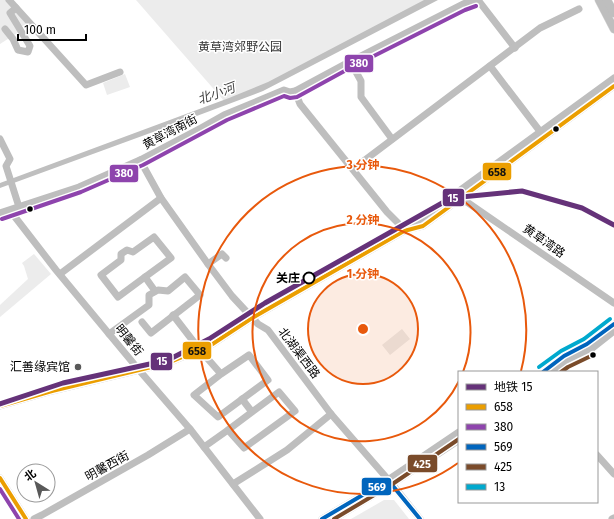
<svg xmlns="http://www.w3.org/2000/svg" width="614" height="519" viewBox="0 0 614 519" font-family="'Fira Sans','Noto Sans SC',sans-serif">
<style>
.green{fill:#ececec}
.water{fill:#bfbfbf}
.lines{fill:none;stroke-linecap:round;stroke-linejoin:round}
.major-casing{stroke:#dbdbdb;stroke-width:9}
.minor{stroke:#bebebe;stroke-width:7}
.major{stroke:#bebebe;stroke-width:8}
.bus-1-casing{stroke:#fff;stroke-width:7}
.bus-2-casing{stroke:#fff;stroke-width:7}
.bus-3-casing{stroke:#fff;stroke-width:7}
.bus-4-casing{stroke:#fff;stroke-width:7}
.bus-5-casing{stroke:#fff;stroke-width:7}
.bus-1{stroke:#eb9e00;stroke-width:4}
.bus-2{stroke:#8e44ad;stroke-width:4}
.bus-3{stroke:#0065bd;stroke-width:4}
.bus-4{stroke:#7a4b2a;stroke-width:4}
.bus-5{stroke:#00a9ce;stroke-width:4}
.metro-1-casing{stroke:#fff;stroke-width:8}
.metro-1{stroke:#653279;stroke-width:5}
.ring{fill:none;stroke:#e8590c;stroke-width:2}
.bus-dot{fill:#000;stroke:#fff;stroke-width:1.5}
.stop-dot{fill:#fff;stroke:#000;stroke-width:2}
.poi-dot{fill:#595959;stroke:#fff;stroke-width:1.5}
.labels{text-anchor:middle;stroke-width:3;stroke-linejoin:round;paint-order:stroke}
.park-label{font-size:12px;fill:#333;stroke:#fff}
.street-label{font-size:12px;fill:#000;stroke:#fff}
.stop-label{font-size:12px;font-weight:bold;fill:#000;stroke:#fff;text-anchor:end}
.poi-label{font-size:12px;fill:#000;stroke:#fff;text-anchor:end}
.water-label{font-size:13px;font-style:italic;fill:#444;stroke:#fff}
.centre{fill:#e8590c;stroke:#fff;stroke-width:2}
.ring-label{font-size:12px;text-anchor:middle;font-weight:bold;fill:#e8590c;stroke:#fff;stroke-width:3;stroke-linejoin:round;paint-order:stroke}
.line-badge{stroke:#fff;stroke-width:1.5}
.badge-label{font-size:11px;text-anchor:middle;font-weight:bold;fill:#fff}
.pale-badge-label{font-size:11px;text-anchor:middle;font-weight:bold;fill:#111}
</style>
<rect width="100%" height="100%" fill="#fff"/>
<g class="green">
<polygon points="0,0 6,0 28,26 0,44"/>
<polygon points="136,0 425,0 256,91 225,102"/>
<polygon points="125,74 130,87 107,95 103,83"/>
<polygon points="34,254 51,274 0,317 0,305 28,279 24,266 22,263"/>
<polygon points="402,329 410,339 390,355 382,345"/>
<polygon points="384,500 394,500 409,519 351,519"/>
</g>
<polygon class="water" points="424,0 438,0 365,38 263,91 194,117 0,188 0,183 229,98 268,82"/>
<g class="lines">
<defs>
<g id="major">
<polyline points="599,0 614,29"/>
<polyline points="607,0 614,13"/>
</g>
</defs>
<use href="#major" class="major-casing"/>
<g class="minor">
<polyline points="9,0 86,85 120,72"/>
<polyline points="478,0 515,48"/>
<polyline points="5,29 13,39 18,50 28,52 30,46 10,13 16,8"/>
<polyline points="350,61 361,81 361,97 392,139"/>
<polyline points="490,66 542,134"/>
<polyline points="295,91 300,104 387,212 398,223 404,231"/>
<polyline points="0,139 10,159 6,166 19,207"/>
<polyline points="140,160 161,198 208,264 232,296 258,324 268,330 331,414 392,484 420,519"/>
<polyline points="353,169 540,28 579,9"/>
<polyline points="461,198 614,303"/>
<polyline points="0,213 79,187 140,160 201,128 224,115 284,90 290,92 295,91 347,63 463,4 474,0"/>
<polyline points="15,217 56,270 139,370 190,429 260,519"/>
<polyline points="410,229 423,226 614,86"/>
<polygon points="154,237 171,258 145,277 118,297 101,275 121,260 121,254 127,250 133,252"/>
<polyline points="208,264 222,254 226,258"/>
<polyline points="60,274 161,198"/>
<polyline points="145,277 155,291"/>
<polyline points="173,315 200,350 221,374 194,395 218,417 268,380 249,355 221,374"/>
<polyline points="109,334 149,305 149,295 158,290 168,291 185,277 200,295 151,333 142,322"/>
<polyline points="543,372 564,356 587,344 614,324"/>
<polyline points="551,372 565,362 590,350 614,331"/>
<polyline points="242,399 252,412 228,430 244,448 295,411 279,392 252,412"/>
<polyline points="0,406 52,391 168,363 211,345 252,318 404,231 614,78"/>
<polyline points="204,447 228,430"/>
<polyline points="597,455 614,474"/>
<polyline points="0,478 26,519"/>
<polyline points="233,484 287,450 331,414"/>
<polyline points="34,519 42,515 148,455 190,429"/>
<polyline points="322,519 388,480 459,432"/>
<polyline points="334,519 392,484 459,440"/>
<polyline points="612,519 614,518"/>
</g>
<use href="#major" class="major"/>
<defs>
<g id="bus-1">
<polyline points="0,406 52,391 168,363 211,345 252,318 404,231 423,226 614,86"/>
<polyline points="0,478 26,519"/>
</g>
<g id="bus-2">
<polyline points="2,219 81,192 143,165 227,120 284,96 290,98 297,97 350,68 465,10 476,6"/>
<polyline points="0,489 19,519"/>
</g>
<g id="bus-3">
<polyline points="543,372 564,356 587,344 614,324"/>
<polyline points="322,519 388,480 420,519"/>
</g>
<g id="bus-4">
<polyline points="561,372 568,367 593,355"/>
<polyline points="334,519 391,485 459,439"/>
</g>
<polyline id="bus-5" points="539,367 561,351 584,339 610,319"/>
</defs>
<use href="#bus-1" class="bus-1-casing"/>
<use href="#bus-2" class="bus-2-casing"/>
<use href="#bus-3" class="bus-3-casing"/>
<use href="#bus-4" class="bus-4-casing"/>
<use href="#bus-5" class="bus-5-casing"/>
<use href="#bus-1" class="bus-1"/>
<use href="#bus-2" class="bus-2"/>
<use href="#bus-3" class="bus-3"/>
<use href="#bus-4" class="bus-4"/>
<use href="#bus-5" class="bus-5"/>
<defs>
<polyline id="metro-1" points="0,404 63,383 168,360 209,339 265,303 451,198 522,191 582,208 614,225"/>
</defs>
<use href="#metro-1" class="metro-1-casing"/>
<use href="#metro-1" class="metro-1"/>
</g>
<circle cx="363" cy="329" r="55" fill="#e8590c" fill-opacity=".12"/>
<g class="ring">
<circle cx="363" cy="329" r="55"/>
<path d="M459 381A109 109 0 1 1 463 372"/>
<path d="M458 463A164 164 0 1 1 521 371"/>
</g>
<g class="bus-dot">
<circle cx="556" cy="129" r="3.5"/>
<circle cx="30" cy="209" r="3.5"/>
<circle cx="593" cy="355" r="3.5"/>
</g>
<circle class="stop-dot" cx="309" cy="278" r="5.5"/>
<circle class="poi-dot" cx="78" cy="367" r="4"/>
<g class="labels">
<g class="park-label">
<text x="240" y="51">黄草湾郊野公园</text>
</g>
<g class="street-label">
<text transform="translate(170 132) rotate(-28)" y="4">黄草湾南街</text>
<text transform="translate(544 241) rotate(35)" y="4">黄草湾路</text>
<text transform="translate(129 340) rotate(51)" y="4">明馨街</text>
<text transform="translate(299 353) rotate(53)" y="4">北湖渠西路</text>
<text transform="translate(107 466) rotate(-29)" y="4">明馨西街</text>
</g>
<g class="stop-label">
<text x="300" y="282">关庄</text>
</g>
<g class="poi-label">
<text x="70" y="371">汇善缘宾馆</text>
</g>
<g class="water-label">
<text transform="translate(216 93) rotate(-20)" y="5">北小河</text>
</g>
</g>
<circle cx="363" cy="329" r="6" class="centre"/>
<g class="ring-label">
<text x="363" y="169">3 分钟</text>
<text x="363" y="224">2 分钟</text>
<text x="363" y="278">1 分钟</text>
</g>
<g class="line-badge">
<rect x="344" y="54" width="30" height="19" rx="4" fill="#8e44ad"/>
<rect x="482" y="162" width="30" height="19" rx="4" fill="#eb9e00"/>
<rect x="109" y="164" width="30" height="19" rx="4" fill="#8e44ad"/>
<rect x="442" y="188" width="23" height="19" rx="4" fill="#653279"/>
<rect x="182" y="341" width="30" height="19" rx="4" fill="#eb9e00"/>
<rect x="150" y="352" width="23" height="19" rx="4" fill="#653279"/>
<rect x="407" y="454" width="31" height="19" rx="4" fill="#7a4b2a"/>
<rect x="361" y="477" width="31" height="19" rx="4" fill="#0065bd"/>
</g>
<g class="badge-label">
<text x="359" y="67">380</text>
<text x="124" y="177">380</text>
<text x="453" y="202">15</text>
<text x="162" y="365">15</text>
<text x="422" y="468">425</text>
<text x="377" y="491">569</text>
</g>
<g class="pale-badge-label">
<text x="497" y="176">658</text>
<text x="197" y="355">658</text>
</g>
<rect x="458" y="371" width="140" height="132" fill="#ffffff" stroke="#999999"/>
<rect x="466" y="384" width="20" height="6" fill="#653279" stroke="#999999"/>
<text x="494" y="391" font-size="12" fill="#000000">地铁 15</text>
<rect x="466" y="404" width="20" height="6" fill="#eb9e00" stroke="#999999"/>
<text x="494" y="411" font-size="12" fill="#000000">658</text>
<rect x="466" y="424" width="20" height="6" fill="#8e44ad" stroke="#999999"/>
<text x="494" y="431" font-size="12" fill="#000000">380</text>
<rect x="466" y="444" width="20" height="6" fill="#0065bd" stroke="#999999"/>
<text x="494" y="451" font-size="12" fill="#000000">569</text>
<rect x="466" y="464" width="20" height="6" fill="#7a4b2a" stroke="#999999"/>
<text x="494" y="471" font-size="12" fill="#000000">425</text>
<rect x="466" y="484" width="20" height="6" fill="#00a9ce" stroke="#999999"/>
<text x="494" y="491" font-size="12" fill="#000000">13</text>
<g transform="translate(36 483) rotate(323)"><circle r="19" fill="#ffffff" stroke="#999999"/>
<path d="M0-3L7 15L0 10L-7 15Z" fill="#595959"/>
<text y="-6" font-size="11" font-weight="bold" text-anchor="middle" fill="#000000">北</text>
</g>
<path d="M18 34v6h68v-6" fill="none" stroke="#000000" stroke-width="2"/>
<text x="24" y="34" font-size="12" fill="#000000" stroke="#ffffff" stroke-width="3" paint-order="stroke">100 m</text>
</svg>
